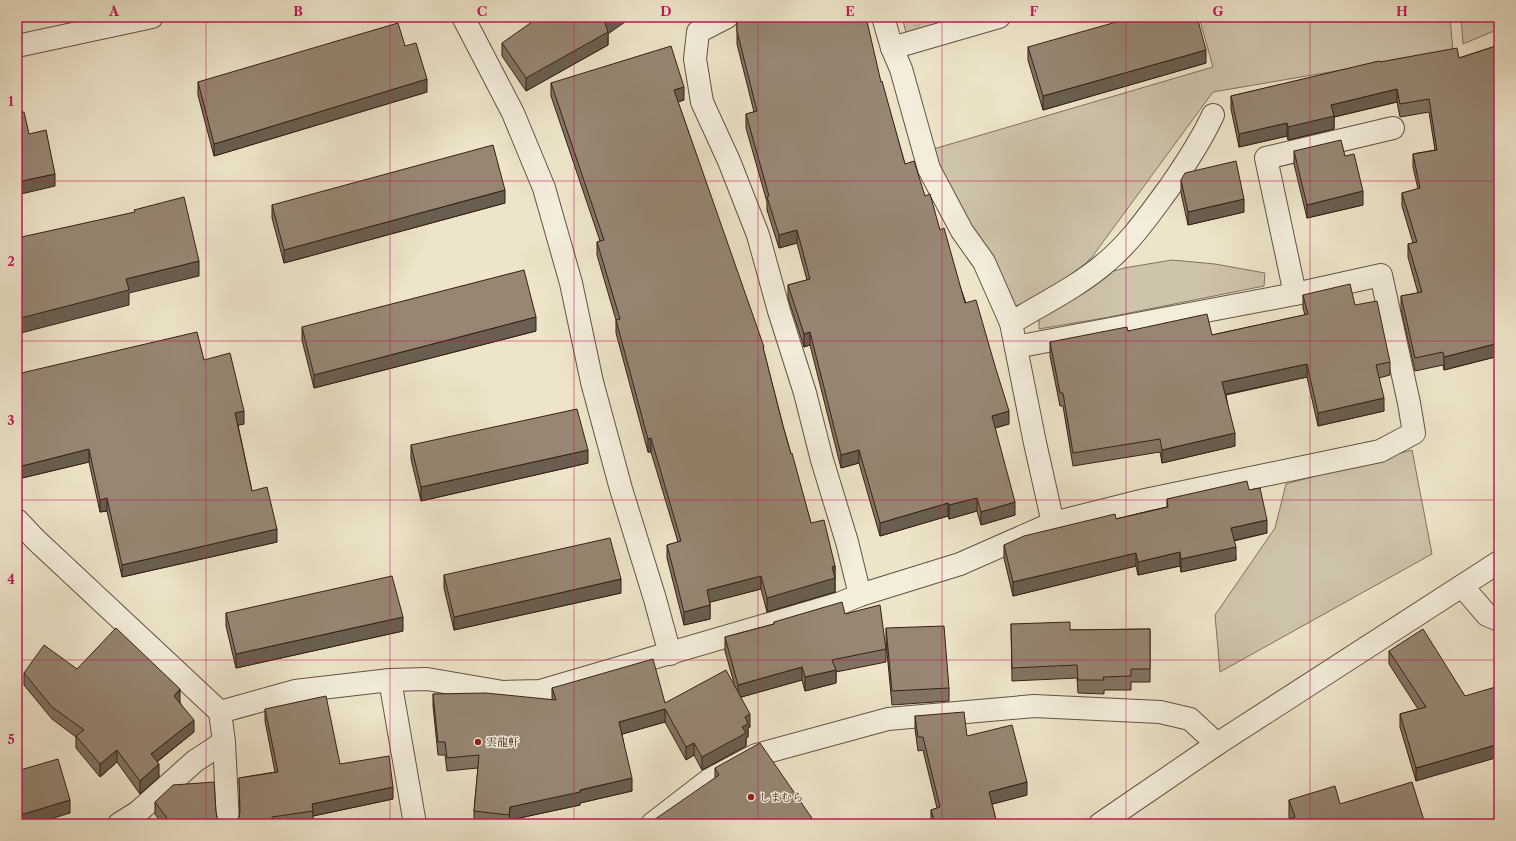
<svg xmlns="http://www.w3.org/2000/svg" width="1516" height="841" viewBox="0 0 1516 841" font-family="'Libre Caslon Text','Noto Serif JP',serif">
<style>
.green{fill:#cec3ab;stroke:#827260}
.park{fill:url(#park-tufts);stroke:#827260}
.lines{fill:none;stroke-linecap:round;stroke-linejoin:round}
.minor-casing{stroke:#645243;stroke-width:24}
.minor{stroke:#f3eddc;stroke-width:22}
.wall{fill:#817363;stroke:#372116}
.shaded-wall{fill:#695e50;stroke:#372116}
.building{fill:#968673;stroke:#372116}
.grid{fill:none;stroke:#c2185b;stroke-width:1;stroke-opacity:0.55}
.poi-dot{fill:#8f2418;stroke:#f3eddc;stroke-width:1.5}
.labels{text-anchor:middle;stroke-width:3;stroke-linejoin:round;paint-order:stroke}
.poi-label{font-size:11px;fill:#372116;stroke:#f3eddc;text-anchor:start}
.neatline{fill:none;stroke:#c2185b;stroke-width:1.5}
.grid-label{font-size:13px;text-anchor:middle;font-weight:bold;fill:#c2185b}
</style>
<defs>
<pattern id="park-tufts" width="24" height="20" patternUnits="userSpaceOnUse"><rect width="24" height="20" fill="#cec3ab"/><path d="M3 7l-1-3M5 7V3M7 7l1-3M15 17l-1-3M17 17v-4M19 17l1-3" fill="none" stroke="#b2a792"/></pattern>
</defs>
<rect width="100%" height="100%" fill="#ede4c9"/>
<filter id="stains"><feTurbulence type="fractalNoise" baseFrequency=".005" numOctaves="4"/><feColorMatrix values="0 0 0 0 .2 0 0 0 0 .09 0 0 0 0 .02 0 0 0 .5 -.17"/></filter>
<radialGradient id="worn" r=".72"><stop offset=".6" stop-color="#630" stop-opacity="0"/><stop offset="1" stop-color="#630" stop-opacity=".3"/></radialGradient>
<g class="green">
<polygon points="1199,17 1450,17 1453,51 1213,92 1092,257 1058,290 1008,309 930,150 1213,67"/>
<polygon points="1461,17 1499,17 1499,29 1463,44"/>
<polygon points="1172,260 1215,264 1265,273 1264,286 1104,318 1039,329 1039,318 1108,273 1124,268"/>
<polygon points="1412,450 1432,554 1220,672 1215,615 1275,528 1286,484"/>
</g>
<polygon class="park" points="902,17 964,17 909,44"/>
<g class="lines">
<defs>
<g id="minor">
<polyline points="463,17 513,113 544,188 571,283 592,382 621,489 655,599 670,654"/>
<polyline points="727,17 698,32 695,59 702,102 729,161 758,235 779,311 805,393 822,460 847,542 860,595"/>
<polyline points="883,17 892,48 901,69 929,169 962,231 984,262 1011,323 1035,443 1053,523"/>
<polyline points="17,46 152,17"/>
<polyline points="892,48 999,17"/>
<polyline points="1295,294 1266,158 1393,128"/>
<path d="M1011 323C1042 304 1077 287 1104 264 1130 243 1149 215 1169 188 1185 165 1201 141 1213 115"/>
<polyline points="17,520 36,540 220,712 224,742 228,824"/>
<polyline points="1462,586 1487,615 1499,620"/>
<polyline points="390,680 415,824"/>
<polyline points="220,712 295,691 390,680 427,679 503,692 540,691 841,603 860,595 960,564 1053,523 1145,500 1380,451 1414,433 1409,403 1381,275 1295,294 1016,347"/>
<polyline points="119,824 138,812 195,761 224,742"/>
<polyline points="652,824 709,780 756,755 888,719 1034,706 1160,712 1190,719 1217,744"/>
<polyline points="1100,824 1217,744 1499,562"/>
</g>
</defs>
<use href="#minor" class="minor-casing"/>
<use href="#minor" class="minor"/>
</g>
<g class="wall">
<polygon points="737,20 881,82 905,164 925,196 940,230 1009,424 995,428 1015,515 981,525 977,511 949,519 948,516 880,536 859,463 841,468 810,345 804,347 788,298 788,285 807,280 797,243 779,248 767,210 767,202 746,128 746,114 754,112 737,44"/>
<polygon points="608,34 608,45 526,91 502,56 502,43"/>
<polygon points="1499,45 1499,356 1444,370 1443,365 1415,371 1401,309 1401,296 1418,293 1408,257 1408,244 1413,243 1402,206 1402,193 1418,189 1413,167 1413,154 1435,150 1429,112 1400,117 1397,102 1334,117 1334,129 1288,140 1287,136 1239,147 1231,109 1231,96 1380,62 1459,58"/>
<polygon points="405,46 427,92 214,156 198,95 198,82"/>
<polygon points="1028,47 1206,63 1043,110 1028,60"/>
<polygon points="551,83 684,100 678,102 764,352 783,426 811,523 835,566 835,592 767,612 761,589 710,602 710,619 684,625 667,558 667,545 678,542 651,452 648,452 616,333 616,320 597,255 597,242 600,241 551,96"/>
<polygon points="1294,151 1345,156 1363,205 1307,218 1294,164"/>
<polygon points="1181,180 1244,212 1188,225 1181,193"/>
<polygon points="505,203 284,263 272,218 272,205"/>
<polygon points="1303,295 1390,362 1390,375 1379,378 1384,411 1318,426 1307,377 1226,395 1235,446 1162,463 1160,452 1073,466 1063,406 1060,406 1050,356 1050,342 1128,331 1212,335 1305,315 1303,308"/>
<polygon points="302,327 536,331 314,388 302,340"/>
<polygon points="204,360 244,424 238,425 252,491 277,542 122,577 107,511 100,512 89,462 22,478 17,460 17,374"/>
<polygon points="411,445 588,463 421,501 411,459"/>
<polygon points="1249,490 1267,533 1234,541 1236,560 1181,572 1180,566 1138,575 1136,566 1013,596 1004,558 1004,545 1167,507 1167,499"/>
<polygon points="444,575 621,593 454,630 444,588"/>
<polygon points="226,613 403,631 236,668 226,626"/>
<polygon points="845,614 886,649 886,662 836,672 836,683 805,691 802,680 741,697 750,727 748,728 748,737 746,738 746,746 702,770 694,755 686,760 665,722 622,734 632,791 580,803 580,805 510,820 509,824 474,824 474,811 478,768 447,771 445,755 438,755 433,706 433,694 552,700 552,688 665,703 734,683 725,651 725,637 774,624 774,622"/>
<polygon points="1011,624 1070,630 1150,629 1150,682 1131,682 1131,690 1104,690 1104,694 1078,693 1077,678 1012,681"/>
<polygon points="886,628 949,688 949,701 892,705 886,642"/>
<polygon points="1389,651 1465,696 1416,781 1400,727 1400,714 1418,709 1389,664"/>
<polygon points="77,669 180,702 194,732 157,762 159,777 140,794 117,762 100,777 76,748 76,737 52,719 24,685 24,673"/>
<polygon points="265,709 340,764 393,799 313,816 313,823 309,824 229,824 235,822 239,817 240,813 239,778 275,772 265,721"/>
<polygon points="915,716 967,736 1027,795 992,804 997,824 931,824 931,810 937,808 923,750 918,751 915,729"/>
<polygon points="715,768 816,824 715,778"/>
<polygon points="1289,800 1340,804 1289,819"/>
<polygon points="155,802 216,812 217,818 223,823 160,821 155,814"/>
</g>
<g class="shaded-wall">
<polygon points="613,17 632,17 608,34 608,45 526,91 526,78"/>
<polygon points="1206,50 1206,63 1043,110 1043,96"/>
<polygon points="427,79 427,92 214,156 214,144"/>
<polygon points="684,87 684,100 674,103 674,90"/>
<polygon points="1397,89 1397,102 1334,117 1334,129 1288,140 1288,127 1331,105"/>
<polygon points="1287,123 1287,136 1239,147 1239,134"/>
<polygon points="55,174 55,186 17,195 17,182"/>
<polygon points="505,190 505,203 284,263 284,250"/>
<polygon points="1363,191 1363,205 1307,218 1307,205"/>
<polygon points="1244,199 1244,212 1188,225 1188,212"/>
<polygon points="797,230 797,243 779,248 779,235"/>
<polygon points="199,261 199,276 129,293 129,305 17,334 17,319 126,279"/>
<polygon points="536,317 536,331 314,388 314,375"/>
<polygon points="810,332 810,345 804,347 804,334"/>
<polygon points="1499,343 1499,356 1444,370 1444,357"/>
<polygon points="1307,364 1307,377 1222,395 1222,382"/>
<polygon points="1384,398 1384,411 1318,426 1318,413"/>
<polygon points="244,411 244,424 235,426 235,413"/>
<polygon points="1009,411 1009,424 992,429 992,416"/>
<polygon points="1235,433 1235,446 1162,463 1162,450"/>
<polygon points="651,438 651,452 648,452 648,439"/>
<polygon points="89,449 89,462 22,478 22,466"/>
<polygon points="588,450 588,463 421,501 421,487"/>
<polygon points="859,450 859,463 841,468 841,455"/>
<polygon points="107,498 107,511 100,512 100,500"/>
<polygon points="977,498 977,511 949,519 949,505"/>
<polygon points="1015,502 1015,515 981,525 981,512"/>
<polygon points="948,503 948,516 880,536 880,523"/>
<polygon points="1267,520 1267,533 1231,541 1231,528"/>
<polygon points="277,529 277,542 122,577 122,565"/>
<polygon points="1236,547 1236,560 1181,572 1181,559"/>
<polygon points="1180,552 1180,566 1138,575 1138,562"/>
<polygon points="1136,553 1136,566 1013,596 1013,582"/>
<polygon points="835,566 835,592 767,612 767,598 832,567"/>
<polygon points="761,576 761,589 707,603 707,590"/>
<polygon points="621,579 621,593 454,630 454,617"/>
<polygon points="710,605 710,619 684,625 684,612"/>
<polygon points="403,617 403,631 236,668 236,654"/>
<polygon points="802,667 802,680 738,698 738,685"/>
<polygon points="836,670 836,683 805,691 805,677"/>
<polygon points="180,689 180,702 174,708 174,696"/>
<polygon points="665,709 665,722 619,735 619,722"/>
<polygon points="750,714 750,727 748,728 748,737 746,738 746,746 702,770 702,757 742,727 745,717"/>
<polygon points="194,720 194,732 151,766 151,754"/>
<polygon points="694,743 694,755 686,760 686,747"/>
<polygon points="1499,744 1499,757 1416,781 1416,768"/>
<polygon points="117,750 117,762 100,777 100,764"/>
<polygon points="159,764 159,777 140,794 140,781"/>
<polygon points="632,778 632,791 580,803 580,805 510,820 509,824 510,807"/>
<polygon points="1027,782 1027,795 989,805 989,792"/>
<polygon points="393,787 393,799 313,816 312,804"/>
<polygon points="70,800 70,813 34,824 17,824 17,816"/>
</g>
<g class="building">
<polygon points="539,17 613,17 605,23 608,32 526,78 502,43"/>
<polygon points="749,17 866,17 881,82 882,81 905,164 914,161 925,196 930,194 940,230 944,228 965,303 976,300 995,366 1009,411 992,416 1015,502 981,512 977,498 949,505 948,503 880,523 859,450 841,455 810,332 804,334 788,285 810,279 797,230 779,235 767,197 769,196 746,114 757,111 737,31 737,20"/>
<polygon points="1134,17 1197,17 1206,50 1043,96 1028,47"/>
<polygon points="398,23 405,46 416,43 427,79 214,144 198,82"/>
<polygon points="1499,45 1499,343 1444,357 1443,352 1415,358 1401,296 1422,292 1408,244 1417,242 1402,193 1420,188 1413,154 1437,150 1429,99 1400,104 1397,89 1331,105 1334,116 1288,127 1287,123 1239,134 1231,96 1379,61 1380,62 1457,48 1459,58"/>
<polygon points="671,46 684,87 674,90 764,347 763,347 783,426 791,454 792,453 811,523 824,520 835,566 832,567 835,578 767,598 761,576 707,590 710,605 684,612 667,545 681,541 651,438 648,439 616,320 620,319 597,242 604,240 551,83"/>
<polygon points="24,112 29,134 46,130 55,174 17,182 17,113"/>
<polygon points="1341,140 1345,156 1354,154 1363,191 1307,205 1294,151"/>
<polygon points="493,145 505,190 284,250 272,205"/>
<polygon points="1236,161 1244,199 1188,212 1181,180 1185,173"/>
<polygon points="184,197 199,261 126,279 129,290 17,319 17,238 135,212 134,210"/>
<polygon points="524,270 536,317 314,375 302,327"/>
<polygon points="1350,284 1355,305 1377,301 1390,362 1376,365 1384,398 1318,413 1307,364 1222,382 1235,433 1162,450 1160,439 1073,453 1063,393 1060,393 1050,342 1127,327 1128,331 1207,314 1212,335 1308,314 1303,295"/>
<polygon points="197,332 204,360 230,353 244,411 235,413 252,491 267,487 277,529 122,565 107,498 100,500 89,449 22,466 17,448 17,374"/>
<polygon points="577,409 588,450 421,487 411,445"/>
<polygon points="1247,481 1249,490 1260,488 1267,520 1231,528 1236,547 1181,559 1180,552 1138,562 1136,553 1013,582 1004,545 1024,536 1115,514 1116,519 1168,507 1167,499"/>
<polygon points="610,538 621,579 454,617 444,575"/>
<polygon points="392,576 403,617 236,654 226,613"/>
<polygon points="842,602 845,614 880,605 886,649 832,660 836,670 805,677 802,667 738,685 725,637 774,624 774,622"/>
<polygon points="1070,622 1070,630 1150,629 1150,669 1131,669 1131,676 1103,677 1104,680 1078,680 1077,665 1012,668 1011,624"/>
<polygon points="944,626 949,688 892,691 886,628"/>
<polygon points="116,628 180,689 174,696 194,720 151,754 159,764 140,781 117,750 100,764 76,736 84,730 52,707 24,673 44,645 77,669"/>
<polygon points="1423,629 1465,696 1499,686 1499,744 1416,768 1400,714 1426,707 1389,651"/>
<polygon points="653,659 665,703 726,670 750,714 745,717 748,724 742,727 746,733 702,757 694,743 686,747 665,709 619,722 632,778 580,790 580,792 510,807 509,815 474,811 479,755 447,758 445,742 438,742 433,694 486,693 556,700 552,688"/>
<polygon points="326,696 340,764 389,756 393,787 312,804 313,811 272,817 273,824 229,824 235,822 239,817 240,811 239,778 278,772 265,709"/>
<polygon points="964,712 967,736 1012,725 1027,782 989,792 997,824 935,824 931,810 940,807 923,737 918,737 915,716"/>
<polygon points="760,743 816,824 648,824 719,775 715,768"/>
<polygon points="58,759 70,800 17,816 17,771"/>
<polygon points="214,782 216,812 217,818 223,823 228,824 124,824 124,823 127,821 169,821 155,802 173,785"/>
<polygon points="1412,782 1425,824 1275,824 1295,817 1289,800 1335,786 1340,804"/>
</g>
<path class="grid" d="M206 17V824M390 17V824M574 17V824M758 17V824M942 17V824M1126 17V824M1310 17V824M17 181H1499M17 341H1499M17 500H1499M17 660H1499"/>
<g class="poi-dot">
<circle cx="478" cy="742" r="4"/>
<circle cx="751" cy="797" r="4"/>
</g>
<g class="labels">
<g class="poi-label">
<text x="486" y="746">雲龍軒</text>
<text x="759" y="801">しまむら</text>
</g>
</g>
<rect width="1516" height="841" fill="none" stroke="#ede4c9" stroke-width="44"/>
<rect x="22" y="22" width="1472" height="797" class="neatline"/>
<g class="grid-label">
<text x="114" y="16">A</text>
<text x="298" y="16">B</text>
<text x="482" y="16">C</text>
<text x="666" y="16">D</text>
<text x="850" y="16">E</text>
<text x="1034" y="16">F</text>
<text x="1218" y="16">G</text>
<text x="1402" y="16">H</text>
<text x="11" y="106">1</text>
<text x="11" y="266">2</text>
<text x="11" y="425">3</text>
<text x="11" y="584">4</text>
<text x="11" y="744">5</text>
</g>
<rect width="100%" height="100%" filter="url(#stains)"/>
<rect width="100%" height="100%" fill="url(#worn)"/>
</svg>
